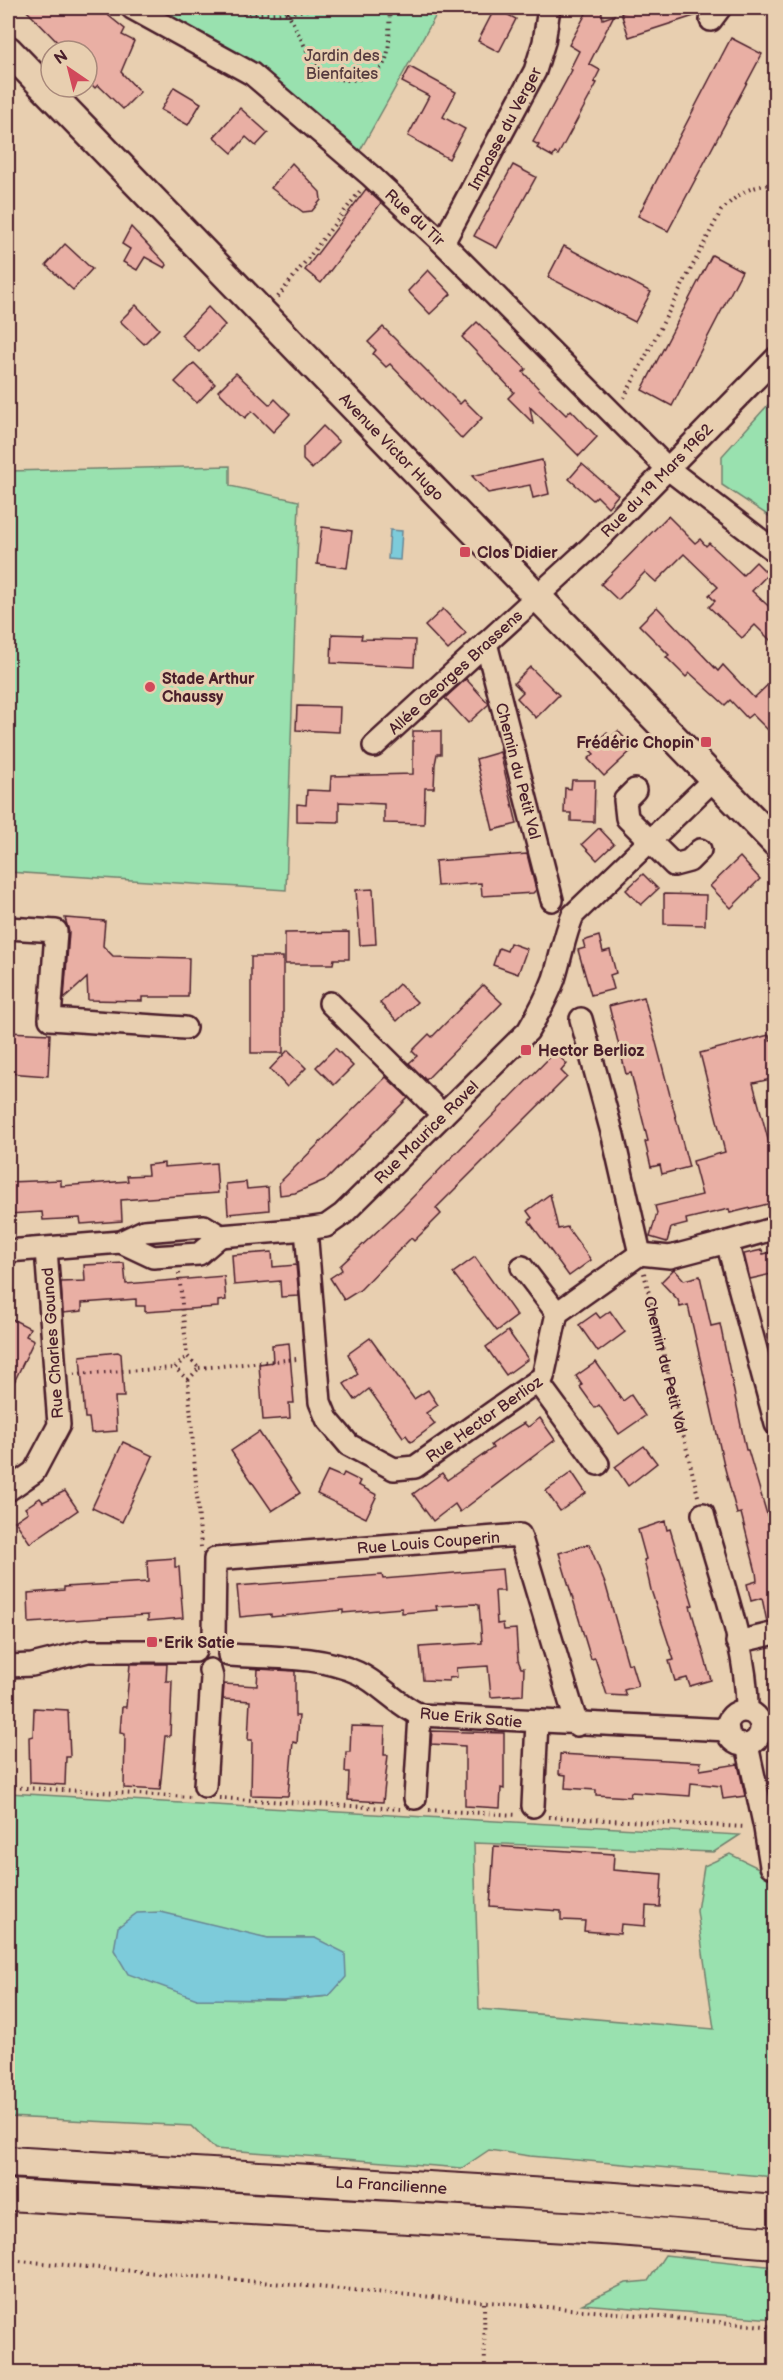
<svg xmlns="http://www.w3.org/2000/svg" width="783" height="2380" viewBox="0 0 783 2380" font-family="'Balsamiq Sans',sans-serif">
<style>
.green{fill:#99e1af;stroke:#72806d;stroke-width:1.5;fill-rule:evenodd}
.water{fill:#7dcbda;stroke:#698694;stroke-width:1.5}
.building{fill:#e9afa4;stroke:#4a1f2b;stroke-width:1.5}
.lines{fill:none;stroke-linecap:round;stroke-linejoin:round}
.minor-casing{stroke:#4a1f2b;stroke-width:26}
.major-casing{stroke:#4a1f2b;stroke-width:32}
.highway-casing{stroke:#4a1f2b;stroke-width:34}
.path{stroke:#4a1f2b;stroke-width:4;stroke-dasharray:1.5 4.5;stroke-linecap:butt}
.minor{stroke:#e8cfb0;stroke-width:21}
.major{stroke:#e8cfb0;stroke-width:27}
.highway{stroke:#e8cfb0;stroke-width:30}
.poi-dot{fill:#d1495b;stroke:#e8cfb0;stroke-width:2}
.labels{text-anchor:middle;stroke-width:6;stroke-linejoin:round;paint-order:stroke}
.park-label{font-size:16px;fill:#563c3f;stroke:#e8cfb0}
.street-label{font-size:16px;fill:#4a1f2b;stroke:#e8cfb0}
.poi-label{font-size:16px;font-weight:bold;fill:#4a1f2b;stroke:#e8cfb0;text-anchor:start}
</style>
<rect width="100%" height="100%" fill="#e8cfb0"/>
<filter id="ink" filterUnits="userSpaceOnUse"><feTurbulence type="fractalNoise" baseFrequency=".0167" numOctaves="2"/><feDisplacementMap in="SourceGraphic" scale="12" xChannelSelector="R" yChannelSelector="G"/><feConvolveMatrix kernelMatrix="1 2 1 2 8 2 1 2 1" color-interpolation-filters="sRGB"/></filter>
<g filter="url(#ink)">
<g class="green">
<polygon points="145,8 440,8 358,154"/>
<polygon points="775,397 775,520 722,485 722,456"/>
<polygon points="230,466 230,486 299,501 286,890 8,872 8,471"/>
<path d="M8 1793 740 1835 714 1852 474 1843 479 2009 714 2029 697 1911 704 1866 730 1854 775 1876V2177L530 2156 489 2150 462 2168 215 2149 192 2126 8 2117ZM222 1929 268 1938H315L329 1996 283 2000 197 1999Z"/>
<polygon points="665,2255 775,2267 775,2319 582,2304 626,2283 648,2281"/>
</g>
<g class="water">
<polygon points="390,530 402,531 400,560 388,559"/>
<polygon points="161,1912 268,1938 315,1938 345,1953 346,1977 329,1996 283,2000 197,1999 128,1974 114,1950 118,1927 137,1913"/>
</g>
<g class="building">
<polygon points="24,8 99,8 125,29 122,35 134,41 121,72 140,92 123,109 98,85 95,88 87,80 87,51 66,51"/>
<polygon points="495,8 516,19 499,52 478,41"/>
<polygon points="589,8 601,8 603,19 614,15 589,64 600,70 594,82 597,83 558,155 555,153 553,157 537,148 539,145 533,142 572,70 570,69 579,51 569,45"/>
<polygon points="639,8 704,8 700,14 629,37 621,13"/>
<polygon points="731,38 762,54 668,231 638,216"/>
<polygon points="410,67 456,92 443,117 465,129 449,159 408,136 429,96 402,82"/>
<polygon points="174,87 201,103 188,125 161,110"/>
<polygon points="240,108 268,133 256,146 246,137 232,153 214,137"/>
<polygon points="292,163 320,192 321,200 312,211 303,212 271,188"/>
<polygon points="513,165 536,177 497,248 474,236"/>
<polygon points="366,189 381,203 321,283 305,270"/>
<polygon points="131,227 167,265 165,268 145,257 137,270 123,262 130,249 122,244"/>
<polygon points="65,244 92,269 73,290 46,265"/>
<polygon points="564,246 651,292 635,322 548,277"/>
<polygon points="712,255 742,271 672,406 642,390"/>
<polygon points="428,270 451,294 430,314 408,291"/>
<polygon points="136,305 159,329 144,344 120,321"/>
<polygon points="208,307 225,325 199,352 181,335"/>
<polygon points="477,322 526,369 523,372 540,390 566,415 571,410 597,437 579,456 530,407 533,423 508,398 514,392 462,337"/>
<polygon points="383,327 460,404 464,400 482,418 462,439 390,364 386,367 373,354 376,350 368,342"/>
<polygon points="194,363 215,384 197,403 175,382"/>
<polygon points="236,373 270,405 275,399 290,414 273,432 252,411 245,418 218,391"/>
<polygon points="323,426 339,442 312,469 303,460 303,447"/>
<polygon points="542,460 549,494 533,498 530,485 488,493 472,476"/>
<polygon points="582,464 618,495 608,507 597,496 593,500 569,479"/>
<polygon points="668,516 695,543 700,539 706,546 709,543 743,575 756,562 768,574 752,591 776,613 776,646 755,625 742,638 709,607 715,601 709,595 718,587 684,554 656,582 645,572 618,600 601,584"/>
<polygon points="322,527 352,531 347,568 317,564"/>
<polygon points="657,607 718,671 723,665 754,698 776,677 776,738 752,714 747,718 730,700 725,705 690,673 686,677 666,657 669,655 639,625"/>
<polygon points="443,609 466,633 448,650 425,626"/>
<polygon points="332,634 362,635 361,639 415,640 414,667 331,663"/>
<polygon points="530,667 559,695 536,718 517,698 523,692 514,683"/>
<polygon points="466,679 489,704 468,723 445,698"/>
<polygon points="297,706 340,707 339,732 296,730"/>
<polygon points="413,731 441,731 441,754 437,754 435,764 434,788 425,788 424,824 384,823 384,804 339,802 339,822 297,821 297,804 306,805 307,790 330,791 331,776 413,774"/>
<polygon points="618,731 634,748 604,776 588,759 594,754 589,749 607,732 611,737"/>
<polygon points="500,752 517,824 493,830 476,759"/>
<polygon points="572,780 595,780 594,822 571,821 571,813 564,813 565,788 571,789"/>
<polygon points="599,828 614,844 597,860 582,844"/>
<polygon points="527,854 536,890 533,893 482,896 481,883 437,886 435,861"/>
<polygon points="740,857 760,879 731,908 710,886"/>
<polygon points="643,874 658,889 641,905 626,890"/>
<polygon points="373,889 376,944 360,945 356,890"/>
<polygon points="664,894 706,895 705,925 664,924"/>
<polygon points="65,918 105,921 103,946 113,956 189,958 188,997 142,997 142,1001 88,1000 87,978 64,999 69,932"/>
<polygon points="349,932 349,959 334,959 333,964 285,964 285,933"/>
<polygon points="599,936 603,952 610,950 616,973 610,975 614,989 591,995 578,950 585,948 583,941"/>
<polygon points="510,943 527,949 518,974 493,965 499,948 507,951"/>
<rect x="251" y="957" width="32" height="96"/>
<polygon points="399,984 417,1002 397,1021 380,1003"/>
<polygon points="483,985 502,1003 426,1080 409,1063 417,1056 412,1051 429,1034 432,1037"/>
<polygon points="644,997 689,1167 662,1174 660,1165 651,1167 645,1142 648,1141 631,1073 626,1074 609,1006"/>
<polygon points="8,1032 50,1034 48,1076 8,1073"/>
<polygon points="769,1035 770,1040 776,1038 776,1078 753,1083 776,1169 776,1202 730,1213 729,1209 686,1219 687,1224 671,1228 667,1242 650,1237 657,1213 655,1206 702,1195 693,1161 725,1152 700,1053"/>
<polygon points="335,1048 353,1066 334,1085 316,1067"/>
<polygon points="288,1050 306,1068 287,1087 270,1069"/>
<polygon points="555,1052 567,1064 561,1071 567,1077 436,1208 441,1214 414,1241 411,1238 360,1290 344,1300 330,1278 342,1270 340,1266 401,1209"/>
<polygon points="386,1077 408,1098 327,1179 295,1193 280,1195 279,1183"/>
<polygon points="164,1163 164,1167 216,1163 218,1193 121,1200 122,1221 81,1224 80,1218 43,1220 42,1212 8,1214 8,1182 61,1180 61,1186 128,1181 127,1176 148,1175 147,1165"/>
<polygon points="246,1182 247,1189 268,1187 269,1210 228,1214 226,1184"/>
<polygon points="550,1194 558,1229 567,1227 591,1260 569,1276 529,1221 532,1218 527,1211"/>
<polygon points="762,1250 763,1254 776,1251 776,1273 750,1279 744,1254"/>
<polygon points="272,1252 273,1267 296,1265 299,1296 281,1297 280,1281 234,1285 232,1255"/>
<polygon points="475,1257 517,1316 497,1331 453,1273"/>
<polygon points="124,1263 126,1284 224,1276 226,1300 218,1301 218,1307 145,1312 145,1306 136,1306 136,1299 82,1303 82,1311 63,1313 61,1282 85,1281 84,1265"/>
<polygon points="674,1269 684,1280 700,1276 711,1326 720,1324 746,1450 748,1450 776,1545 776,1621 767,1622 762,1598 751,1601 747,1584 757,1581 756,1572 741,1513 737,1514 724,1465 688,1305 680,1307 678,1300 661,1282"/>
<polygon points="610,1311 625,1332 598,1352 579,1325 596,1313 600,1318"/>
<polygon points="8,1317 30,1328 26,1336 34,1340 8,1395"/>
<polygon points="508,1331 528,1359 506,1375 486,1347"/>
<polygon points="370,1338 414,1399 428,1390 438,1405 426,1413 435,1424 411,1442 406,1435 403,1437 369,1389 355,1400 344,1384 358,1374 348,1354"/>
<polygon points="289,1343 294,1403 289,1403 290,1418 263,1420 259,1364 273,1362 272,1345"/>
<polygon points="118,1352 121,1354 124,1397 115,1397 117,1431 91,1433 89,1418 85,1418 80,1356"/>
<polygon points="596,1362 623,1401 631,1395 645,1416 619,1434 599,1405 595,1408 580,1387 582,1385 576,1376"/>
<polygon points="540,1418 555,1440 460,1512 455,1504 433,1521 413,1494 442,1473 447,1480 493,1448 491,1445 511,1431 524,1423 528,1427"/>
<polygon points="259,1432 300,1493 272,1511 231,1451"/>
<polygon points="123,1442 153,1456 122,1522 92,1508"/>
<polygon points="644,1446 657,1463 628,1486 615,1467"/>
<polygon points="328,1471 342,1477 344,1473 360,1481 358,1485 377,1495 366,1518 317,1494"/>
<polygon points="572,1472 586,1493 560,1511 546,1491"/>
<polygon points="65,1491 78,1510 30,1543 15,1521 28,1512 25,1508 40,1498 43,1502"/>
<polygon points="665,1521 667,1530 670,1529 693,1605 690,1606 711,1680 690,1686 687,1678 675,1681 669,1661 674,1660 651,1590 644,1560 646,1559 638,1530"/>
<polygon points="589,1544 606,1586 628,1664 631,1663 638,1686 624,1690 626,1696 607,1695 595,1658 591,1659 559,1553"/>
<polygon points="175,1558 175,1567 179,1567 183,1618 148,1621 148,1615 29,1623 28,1593 64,1590 64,1587 148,1582 147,1560"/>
<polygon points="502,1569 504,1591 495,1591 497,1624 503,1623 504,1630 516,1629 518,1660 521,1668 524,1668 523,1695 491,1697 488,1666 456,1668 457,1677 449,1678 449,1681 423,1680 420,1647 482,1643 479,1605 475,1604 436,1606 437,1610 402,1613 402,1608 343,1613 343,1610 271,1617 271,1614 240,1617 237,1586 382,1575 383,1579"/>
<polygon points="130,1664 167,1664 166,1681 172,1681 170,1736 165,1736 160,1790 124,1788 125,1734 120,1733 122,1707 126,1707"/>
<polygon points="258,1669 295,1671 295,1716 299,1716 297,1743 293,1742 288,1796 251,1795 252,1740 248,1740 250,1701 223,1699 224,1684 257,1686"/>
<polygon points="34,1708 68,1710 70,1757 66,1757 65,1785 30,1783 29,1737 33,1736"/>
<polygon points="351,1726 385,1727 384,1755 388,1755 383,1802 348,1800 349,1772 345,1772 346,1752 350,1752"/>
<polygon points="432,1731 504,1733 504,1789 501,1788 500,1808 465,1806 465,1746 431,1744"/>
<polygon points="560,1754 701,1762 700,1770 738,1764 745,1796 723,1799 721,1786 691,1783 690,1796 631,1792 630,1797 596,1795 596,1790 565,1788 566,1775 559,1774"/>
<polygon points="494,1846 614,1854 613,1870 662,1874 660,1907 646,1906 645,1926 621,1924 620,1934 584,1931 585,1921 561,1920 561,1911 490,1906"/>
</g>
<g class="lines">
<defs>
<g id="minor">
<path id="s2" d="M132 8 252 74 371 176 443 243 667 468 776 552"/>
<polyline points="711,20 720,8"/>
<path id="s3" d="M443 243 535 71 544 42 549 8"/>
<path id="s4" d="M486 643 552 900"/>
<path id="s5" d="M374 746 591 547 776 358"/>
<polyline points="635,790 625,800 627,818 674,865 689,861 700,850"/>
<polyline points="8,928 56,931 50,1019 185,1028"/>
<polyline points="330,1003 443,1115"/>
<polyline points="581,1019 613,1136 640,1254"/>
<path id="s6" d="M306 1229 320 1402 327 1419 349 1445 394 1469 415 1467 543 1377 557 1313 640 1254"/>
<polyline points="121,1242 153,1257 199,1254 220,1236"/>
<polyline points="727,1242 776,1228"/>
<path id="s7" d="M8 1251 121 1242 144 1231 204 1226 220 1236 306 1229 326 1226 343 1214 528 1031C538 1014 547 998 554 979 561 957 564 936 573 915L713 780"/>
<polyline points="640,1254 670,1257 727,1242 776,1424"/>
<polyline points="522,1267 557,1313"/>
<polyline points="537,1381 598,1464"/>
<polyline points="8,1490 34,1472 59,1425 46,1249"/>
<path d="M703 1514C719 1575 748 1648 747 1711"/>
<path id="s8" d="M214 1636 215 1559 520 1535 577 1725"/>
<polyline points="737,1642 776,1633"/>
<path d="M229 1655C271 1658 319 1655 358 1673 381 1684 397 1705 420 1715L728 1730"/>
<polyline points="8,1666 32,1665 88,1651 195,1651"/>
<circle cx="744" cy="1728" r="17"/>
<polyline points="747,1745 765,1828 771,1866"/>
<polyline points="205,1786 212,1677 210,1670"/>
<polyline points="415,1798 420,1715"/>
<polyline points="533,1806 537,1722"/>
</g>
<g id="major">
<path id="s9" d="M8 50 776 843"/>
</g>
<g id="highway">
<path id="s10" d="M8 2162 615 2198 776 2211"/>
<polyline points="8,2195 619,2230 776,2243"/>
</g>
</defs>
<use href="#minor" class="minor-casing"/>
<use href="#major" class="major-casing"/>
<use href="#highway" class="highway-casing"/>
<g class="path">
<polyline points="232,8 245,14 288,13"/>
<path d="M319 8 288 13C297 29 308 57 320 70 327 78 340 80 350 80 398 77 387 43 390 8"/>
<polyline points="278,297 360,191"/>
<path d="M624 398 721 211C739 193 749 186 776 184"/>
<polyline points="770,865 776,871"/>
<polyline points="179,1273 187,1356"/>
<path id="s1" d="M644 1273 698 1496"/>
<polyline points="199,1368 297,1359"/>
<polyline points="74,1374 175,1368"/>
<polyline points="188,1380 175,1368 187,1356 199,1368 188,1380 201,1547"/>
<polyline points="8,1595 10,1647"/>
<polyline points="8,1787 191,1797"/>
<polyline points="219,1798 400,1809"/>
<polyline points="429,1810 517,1815"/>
<polyline points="549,1817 745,1827"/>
<polyline points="8,2260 776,2327"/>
<polyline points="484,2303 485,2372"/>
</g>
<use href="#minor" class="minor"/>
<use href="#major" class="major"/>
<use href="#highway" class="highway"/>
</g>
</g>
<g class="poi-dot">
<rect x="459" y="546" width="12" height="12" rx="3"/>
<circle cx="150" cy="687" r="6"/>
<rect x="700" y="736" width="12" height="12" rx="3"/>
<rect x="520" y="1044" width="12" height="12" rx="3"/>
<rect x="146" y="1636" width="12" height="12" rx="3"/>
</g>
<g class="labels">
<g class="park-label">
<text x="342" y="61">Jardin des<tspan x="342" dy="18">Bienfaites</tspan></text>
</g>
<g class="street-label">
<text dy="6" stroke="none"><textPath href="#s3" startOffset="130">Impasse du Verger</textPath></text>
<text dy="6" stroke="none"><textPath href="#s2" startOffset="354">Rue du Tir</textPath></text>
<text dy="6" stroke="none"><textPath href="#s9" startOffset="552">Avenue Victor Hugo</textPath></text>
<text dy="6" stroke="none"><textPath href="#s5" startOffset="388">Rue du 19 Mars 1962</textPath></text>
<text dy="6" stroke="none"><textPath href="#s5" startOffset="110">Allée Georges Brassens</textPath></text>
<text dy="6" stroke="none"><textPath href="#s4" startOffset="132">Chemin du Petit Val</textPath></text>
<text dy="6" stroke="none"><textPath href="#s7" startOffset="462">Rue Maurice Ravel</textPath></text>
<text transform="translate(52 1343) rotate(-94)" y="6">Rue Charles Gounod</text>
<text dy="6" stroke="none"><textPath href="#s1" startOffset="94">Chemin du Petit Val</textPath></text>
<text dy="6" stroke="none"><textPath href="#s6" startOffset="382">Rue Hector Berlioz</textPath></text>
<text dy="6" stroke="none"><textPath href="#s8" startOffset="291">Rue Louis Couperin</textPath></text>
<text transform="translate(471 1717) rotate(5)" y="6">Rue Erik Satie</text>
<text dy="6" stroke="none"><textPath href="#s10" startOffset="384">La Francilienne</textPath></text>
</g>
<g class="poi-label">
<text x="477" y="558">Clos Didier</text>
<text x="162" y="684">Stade Arthur<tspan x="162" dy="18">Chaussy</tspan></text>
<text x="694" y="748" text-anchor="end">Frédéric Chopin</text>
<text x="538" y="1056">Hector Berlioz</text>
<text x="164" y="1648">Erik Satie</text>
</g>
</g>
<rect width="783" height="2380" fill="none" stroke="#e8cfb0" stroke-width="30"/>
<rect x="15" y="15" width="753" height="2350" fill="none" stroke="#4a1f2b" stroke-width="2" filter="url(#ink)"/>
<g transform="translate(69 69) rotate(325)"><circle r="28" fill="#e8cfb0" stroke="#a9897b" stroke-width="1.5"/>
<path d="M0-4.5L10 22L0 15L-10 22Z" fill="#d1495b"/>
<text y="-9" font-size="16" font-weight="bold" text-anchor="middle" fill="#4a1f2b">N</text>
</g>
</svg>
